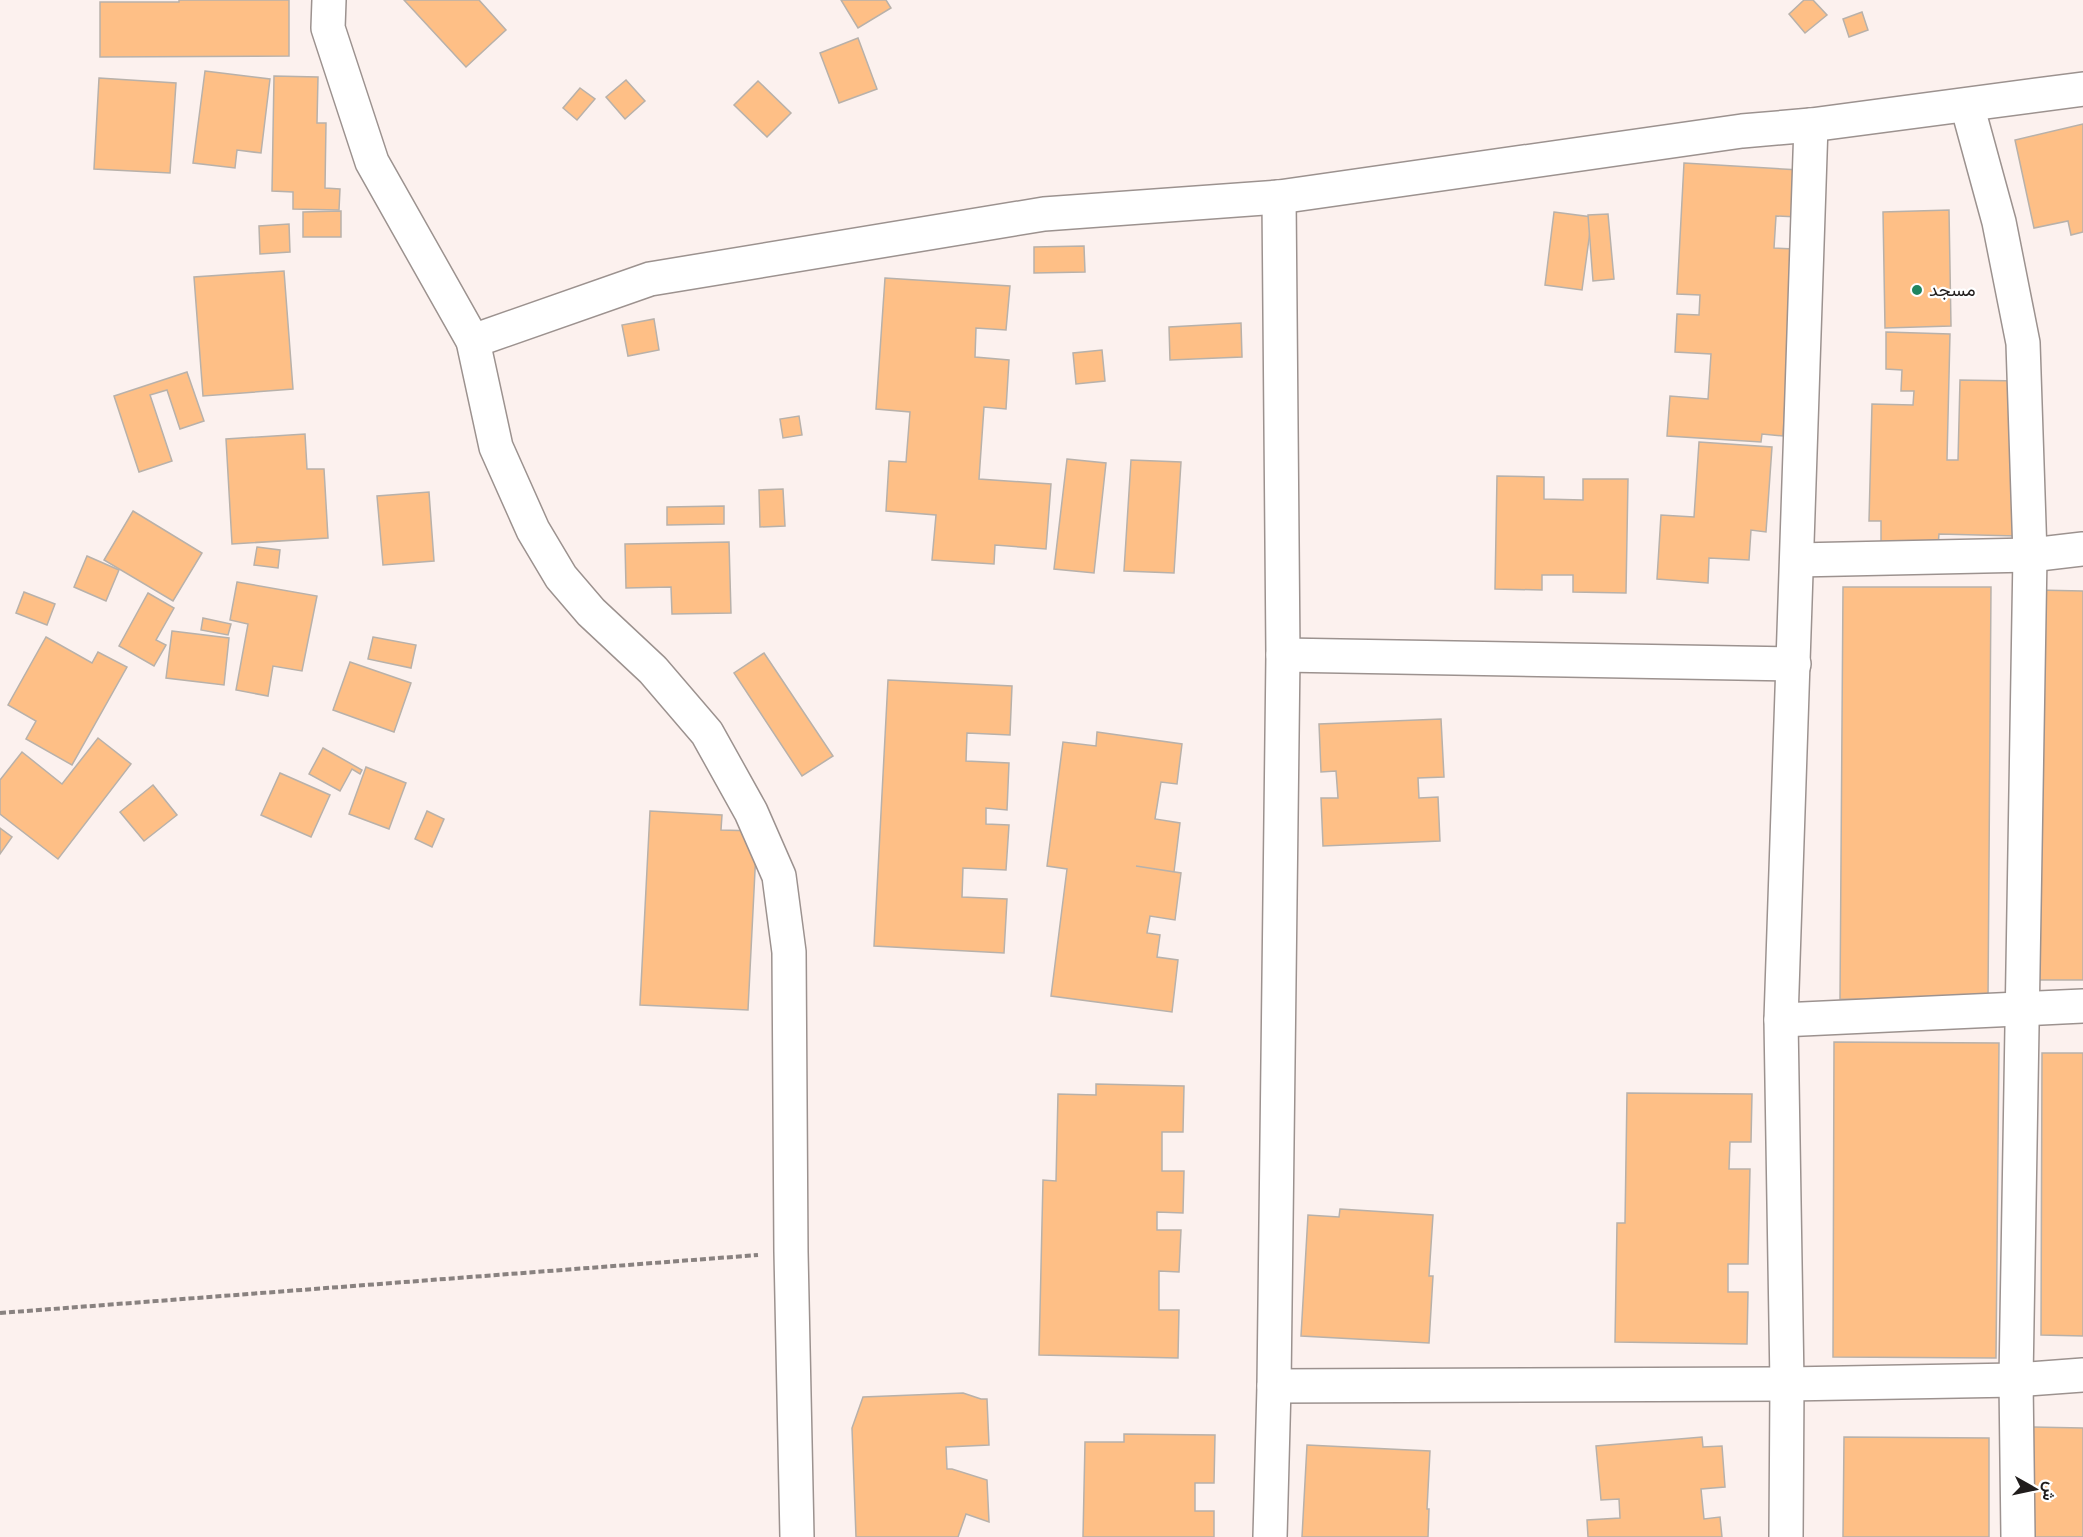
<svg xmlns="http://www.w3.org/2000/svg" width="2083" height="1537" viewBox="0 0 2083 1537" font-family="Jost,Vazirmatn,sans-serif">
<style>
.building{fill:#febf86;stroke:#b8b1aa;stroke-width:1.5}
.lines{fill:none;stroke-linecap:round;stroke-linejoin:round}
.street-casing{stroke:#9c928f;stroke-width:36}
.path{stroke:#898280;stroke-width:4;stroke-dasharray:6 3;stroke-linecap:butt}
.street{stroke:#fff;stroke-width:33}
.poi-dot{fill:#1f8560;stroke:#fff;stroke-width:2}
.labels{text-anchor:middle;stroke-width:4.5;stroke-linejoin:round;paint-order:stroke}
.poi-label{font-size:18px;fill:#211d1c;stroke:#fff;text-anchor:start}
</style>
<rect width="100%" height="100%" fill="#fcf1ee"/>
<g class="building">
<polygon points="179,0 289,0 289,56 100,57 100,2 179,2"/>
<polygon points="404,0 479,0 506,30 466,67"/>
<polygon points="841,0 886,0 891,8 858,28"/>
<polygon points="1804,0 1813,0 1827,15 1805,33 1789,14"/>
<polygon points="1862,12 1868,30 1849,37 1843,19"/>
<polygon points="858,38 877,89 839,103 820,53"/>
<polygon points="205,71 270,79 261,153 237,150 235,168 193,163"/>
<polygon points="274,76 318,77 317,123 326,123 325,188 340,189 339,210 293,209 293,192 272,191"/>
<polygon points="99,78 176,83 170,173 94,169"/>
<polygon points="626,80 645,101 625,119 606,97"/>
<polygon points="758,81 791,113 767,137 734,105"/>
<polygon points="580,88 595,99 577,120 563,108"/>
<polygon points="2083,124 2083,232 2071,235 2068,221 2034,228 2015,140"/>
<polygon points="1684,163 1800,170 1797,217 1776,216 1774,248 1794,249 1783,436 1762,434 1761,442 1667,436 1670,396 1708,399 1711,354 1675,352 1677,314 1699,315 1700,295 1677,294"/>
<polygon points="1949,210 1951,326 1885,328 1883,212"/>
<polygon points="341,211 341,237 303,237 303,212"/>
<polygon points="1554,212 1592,217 1582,290 1545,285"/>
<polygon points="1608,214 1614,279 1593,281 1588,215"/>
<polygon points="289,224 290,252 260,254 259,226"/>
<polygon points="1084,246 1085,272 1034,273 1034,247"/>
<polygon points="284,271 293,389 203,396 194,277"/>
<polygon points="885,278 1010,286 1006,330 976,328 975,357 1009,360 1006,409 984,407 979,479 1051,484 1046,549 995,545 994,564 932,560 936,515 886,511 889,461 906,462 910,412 876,409"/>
<polygon points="654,319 659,350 628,356 622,325"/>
<polygon points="1241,323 1242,357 1170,360 1169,327"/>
<polygon points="1886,332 1950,334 1947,460 1958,460 1960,380 2021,381 2017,536 1939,534 1938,546 1881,545 1881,521 1869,521 1872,404 1913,405 1914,391 1901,391 1902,370 1886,369"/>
<polygon points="1102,350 1105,381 1076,384 1073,353"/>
<polygon points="187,372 204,421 180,429 167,390 150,395 172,461 139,472 114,396"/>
<polygon points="799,416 802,435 783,438 780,419"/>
<polygon points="305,434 307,469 324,469 328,538 232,544 226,439"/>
<polygon points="1699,442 1772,447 1766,532 1751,530 1749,560 1709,558 1708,583 1657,579 1661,515 1694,517"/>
<polygon points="1067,459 1106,463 1094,573 1054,569"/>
<polygon points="1131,460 1181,462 1174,573 1124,571"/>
<polygon points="1497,476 1544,477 1544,499 1583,500 1583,479 1628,479 1626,593 1573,592 1573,575 1542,575 1542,590 1495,589"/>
<polygon points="783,489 785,526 760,527 759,490"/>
<polygon points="429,492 434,561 383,565 377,496"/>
<polygon points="724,506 724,524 667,525 667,507"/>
<polygon points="133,511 202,553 173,601 104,560"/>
<polygon points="729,542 731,613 672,614 671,587 626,588 625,544"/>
<polygon points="257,547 280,550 278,568 254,565"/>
<polygon points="87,556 119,570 106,601 74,587"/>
<polygon points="237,582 317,596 302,671 273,666 268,696 236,690 248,624 230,620"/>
<polygon points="1843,587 1991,587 1988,1000 1840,999"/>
<polygon points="2036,590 2083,591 2083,980 2034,980"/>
<polygon points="24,592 55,604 47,625 16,613"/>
<polygon points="148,593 174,608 156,640 166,645 154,666 119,646"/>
<polygon points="203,618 231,624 228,635 201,630"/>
<polygon points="172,631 229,638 224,685 166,678"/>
<polygon points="46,637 92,663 98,652 127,667 72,765 26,739 36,721 8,705"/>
<polygon points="373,637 416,645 411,668 368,659"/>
<polygon points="764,653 833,756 802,776 734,673"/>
<polygon points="350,662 411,683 394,732 333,710"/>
<polygon points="888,680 1012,686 1010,735 967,733 966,761 1009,763 1007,810 986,808 986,824 1009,825 1006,870 963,868 962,897 1007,899 1004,953 874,946"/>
<polygon points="1441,719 1444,777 1418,778 1419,798 1438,797 1440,841 1323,846 1321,798 1338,798 1336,771 1321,772 1319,724"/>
<polygon points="1097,732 1182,744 1177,784 1161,782 1155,819 1180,823 1174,872 1136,866 1181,873 1175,920 1150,916 1147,933 1160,935 1157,957 1178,960 1172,1012 1051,996 1067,869 1047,866 1063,742 1096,746"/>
<polygon points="98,738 131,764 58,859 0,814 0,780 22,752 62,784"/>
<polygon points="323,748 362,770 360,774 352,769 340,791 309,774"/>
<polygon points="366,767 406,783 389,829 349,814"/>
<polygon points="280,773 330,795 311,837 261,815"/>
<polygon points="153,785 177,815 144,841 120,812"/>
<polygon points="427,811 444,819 432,847 415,839"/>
<polygon points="650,811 722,815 721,830 757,831 748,1010 640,1005"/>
<polygon points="0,828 12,837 0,854"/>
<polygon points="1834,1042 1999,1043 1996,1358 1833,1357"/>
<polygon points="2042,1053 2083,1053 2083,1336 2041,1335"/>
<polygon points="1096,1084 1184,1086 1183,1132 1162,1132 1162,1171 1184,1171 1183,1213 1157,1212 1157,1230 1181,1230 1179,1272 1159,1271 1159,1310 1179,1310 1178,1358 1039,1355 1043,1180 1056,1181 1058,1094 1096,1095"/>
<polygon points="1627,1093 1752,1094 1751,1142 1730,1142 1729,1169 1750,1169 1748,1264 1728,1264 1728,1292 1748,1292 1747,1344 1615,1342 1617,1223 1625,1223"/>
<polygon points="1340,1209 1433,1215 1429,1276 1433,1276 1429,1343 1301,1336 1308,1215 1339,1217"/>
<polygon points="963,1393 981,1399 987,1399 989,1445 946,1447 947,1469 952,1469 987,1480 989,1522 966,1514 958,1537 856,1537 852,1428 863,1397"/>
<polygon points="2031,1427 2083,1428 2083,1537 2031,1537"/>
<polygon points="1124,1434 1215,1435 1214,1483 1195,1483 1195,1511 1214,1511 1214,1537 1083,1537 1085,1442 1124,1442"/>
<polygon points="1702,1437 1703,1447 1722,1446 1725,1487 1701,1489 1704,1519 1720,1517 1722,1537 1588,1537 1587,1520 1620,1518 1619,1499 1601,1500 1596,1446"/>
<polygon points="1844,1437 1989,1438 1989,1537 1843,1537"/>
<polygon points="1307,1445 1430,1451 1427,1509 1429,1509 1428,1537 1302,1537"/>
</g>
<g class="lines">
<defs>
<g id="street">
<polyline points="329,0 328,28 372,162 473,341 496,447 533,530 561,577 591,612 653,670 707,733 751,812 779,876 789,952 791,1252 797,1537"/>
<polyline points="1967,105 1999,222 2023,343 2030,555 2016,1380 2018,1537"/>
<polyline points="473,341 650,279 1044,214 1279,197 1742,131 1811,125 2083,89"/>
<polyline points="1797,560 2030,555 2083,549"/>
<polyline points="1283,655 1794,664"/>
<polyline points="1781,1020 2083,1006"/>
<polyline points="1274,1386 1787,1384 2016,1380 2083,1375"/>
<polyline points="1270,1537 1274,1386 1283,655 1279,197"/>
<polyline points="1786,1537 1787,1384 1781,1020 1811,125"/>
</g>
</defs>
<use href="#street" class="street-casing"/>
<polyline class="path" points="0,1313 758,1255"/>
<use href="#street" class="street"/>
</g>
<circle class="poi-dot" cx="1917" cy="290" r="6"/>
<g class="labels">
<g class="poi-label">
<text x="1929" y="296">مسجد</text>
</g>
</g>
<g transform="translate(2035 1489) rotate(99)" stroke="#ffffff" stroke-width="4.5" paint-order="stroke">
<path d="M0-4.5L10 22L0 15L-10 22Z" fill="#211d1c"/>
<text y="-9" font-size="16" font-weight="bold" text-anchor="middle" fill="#211d1c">ش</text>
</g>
</svg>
